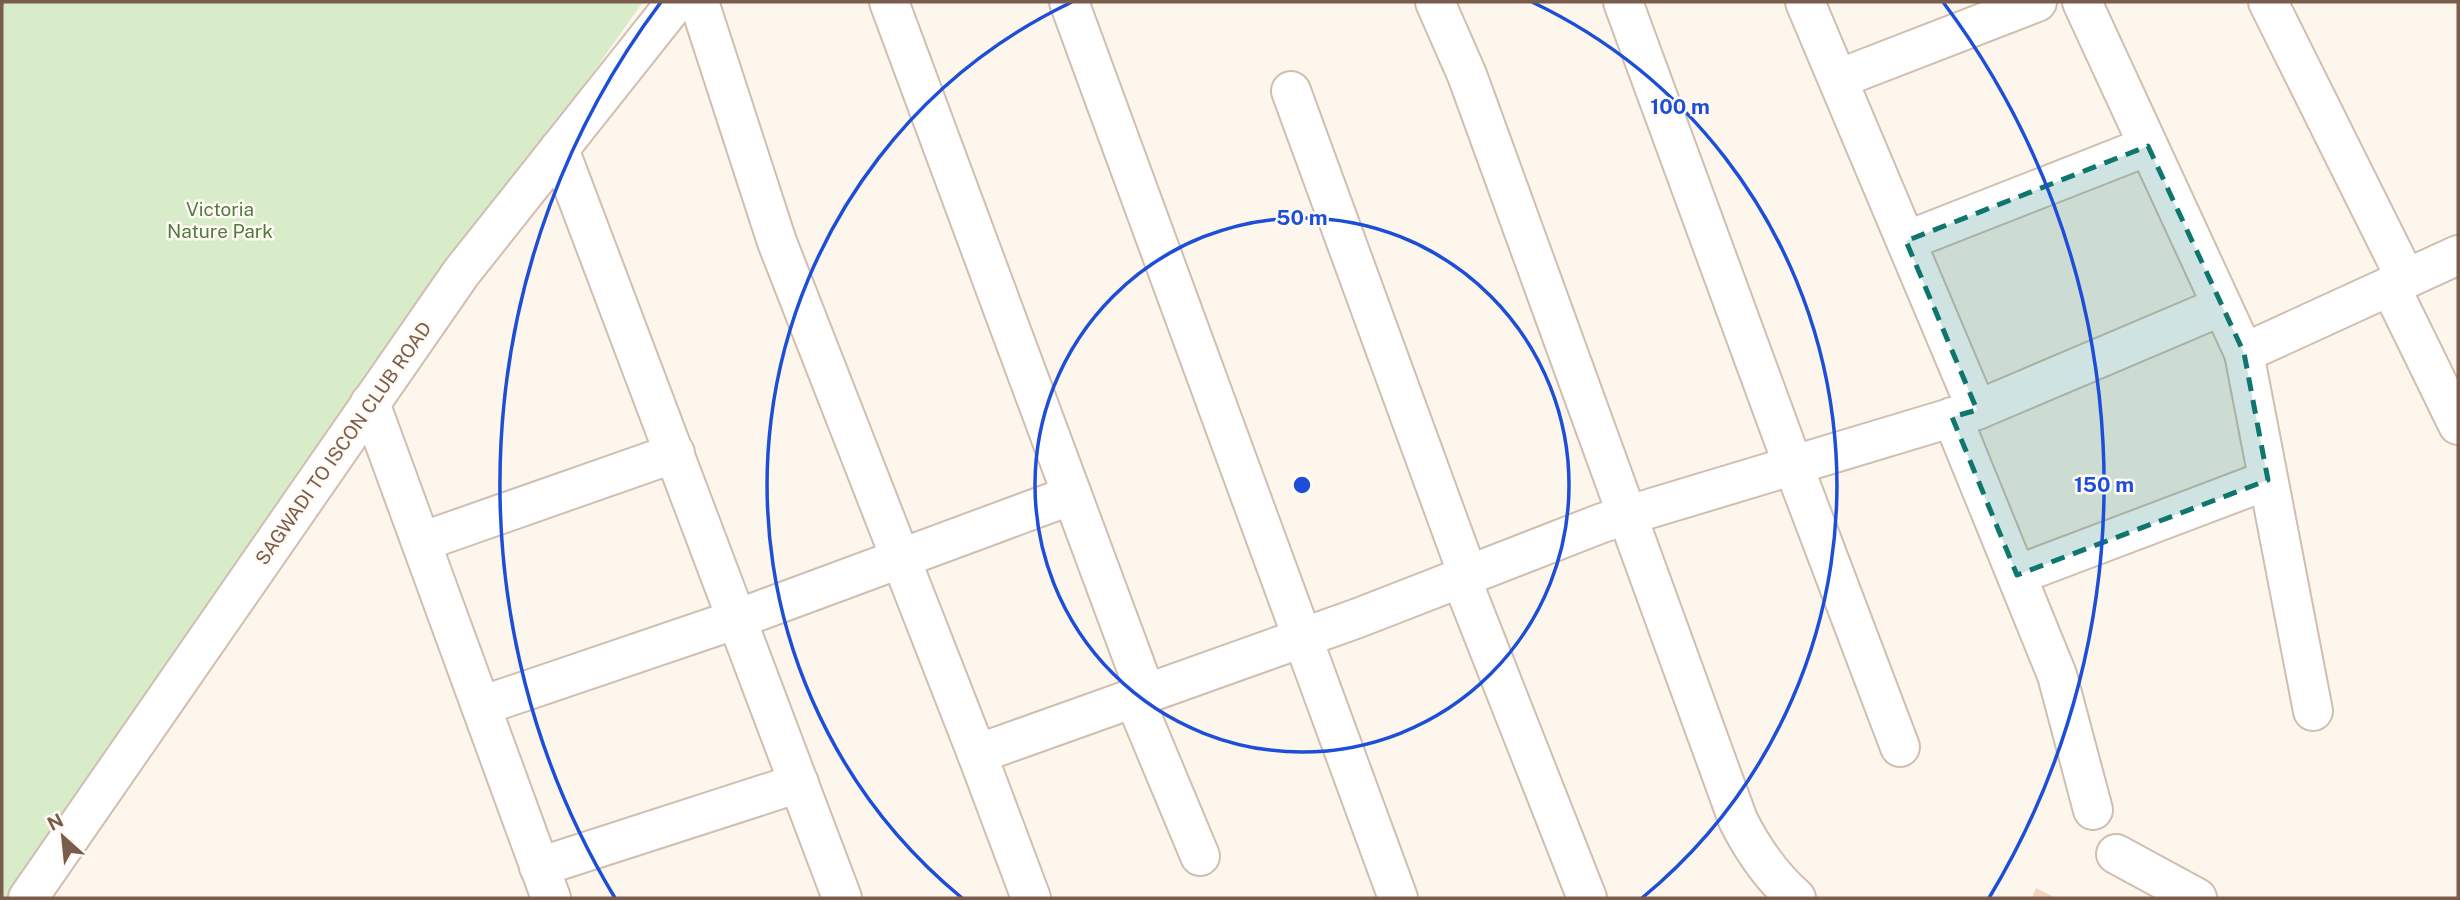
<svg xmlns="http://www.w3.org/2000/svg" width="2460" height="900" viewBox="0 0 2460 900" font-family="'Public Sans',sans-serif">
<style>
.green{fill:#d8ecc9}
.building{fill:#f3d5c3}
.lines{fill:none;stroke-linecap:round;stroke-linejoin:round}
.minor-casing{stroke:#d1beb0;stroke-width:42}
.path{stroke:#d9b8a5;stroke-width:4.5;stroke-dasharray:2 5;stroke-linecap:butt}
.minor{stroke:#fff;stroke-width:38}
.marked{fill:#0f766e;fill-opacity:0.2;stroke:#0f766e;stroke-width:5;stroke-dasharray:14 9;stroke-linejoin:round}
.ring{fill:none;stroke:#1d4ed8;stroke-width:3.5}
.labels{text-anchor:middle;stroke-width:5;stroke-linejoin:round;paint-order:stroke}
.park-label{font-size:19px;fill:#537a41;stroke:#fffaf3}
.street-label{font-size:19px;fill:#7a5c4d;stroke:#fffaf3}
.centre{fill:#1d4ed8;stroke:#fffaf3;stroke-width:3.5}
.ring-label{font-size:21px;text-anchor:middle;font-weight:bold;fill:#1d4ed8;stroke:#fffaf3;stroke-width:5;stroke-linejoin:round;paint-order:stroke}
</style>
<rect width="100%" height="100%" fill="#fdf6ec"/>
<polygon class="green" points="2,2 643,2 6,898 2,898"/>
<polygon class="building" points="2036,888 2056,898 2032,898"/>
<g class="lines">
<defs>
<g id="minor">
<polyline points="699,2 777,242 977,754 1358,618 1602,523 1977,410"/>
<polyline points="889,2 1146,694"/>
<polyline points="1069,2 1398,898"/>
<path d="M1435 2 1467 75 1738 820C1752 848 1772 877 1796 898"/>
<polyline points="1623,2 1793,465 1900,747"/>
<polyline points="1805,2 1977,410 2222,306"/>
<polyline points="2082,2 2244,353 2458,255"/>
<polyline points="2268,2 2406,279"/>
<polyline points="1838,79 2037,2"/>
<polyline points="1291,91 1468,575"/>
<polyline points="559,149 842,898"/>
<polyline points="1906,241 2148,146"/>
<polyline points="2390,286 2458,425"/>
<polyline points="2244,353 2313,711"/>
<polyline points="370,403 551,898"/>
<polyline points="1952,417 2057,675 2093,810"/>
<polyline points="421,542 675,453"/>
<polyline points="2017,575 2268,480"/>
<polyline points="1461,578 1587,898"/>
<polyline points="1134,698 1200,856"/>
<polyline points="481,706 737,619 1072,495"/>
<polyline points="977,754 1031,898"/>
<polyline points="2116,854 2197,898"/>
<polyline points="539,867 799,783"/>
<polyline points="28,898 461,273 676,2"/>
</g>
</defs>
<use href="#minor" class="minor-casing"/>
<polyline class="path" points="2,4 4,2"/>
<use href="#minor" class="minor"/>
</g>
<path class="marked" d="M2148 146 2244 353 2268 480 2017 575 1952 417 1977 410 1906 241Z"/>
<g class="ring">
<circle cx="1302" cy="485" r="267"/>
<path d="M962 898A535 535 0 0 1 1072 2M1532 2A535 535 0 0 1 1642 898"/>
<path d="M615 898A802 802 0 0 1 661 2M1943 2A802 802 0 0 1 1989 898"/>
</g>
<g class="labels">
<g class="park-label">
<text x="220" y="216">Victoria<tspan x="220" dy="22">Nature Park</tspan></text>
</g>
<g class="street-label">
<text transform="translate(343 443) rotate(-55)" y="7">SAGWADI TO ISCON CLUB ROAD</text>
</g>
</g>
<circle cx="1302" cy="485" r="10" class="centre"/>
<g class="ring-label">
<text x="1680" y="114">100 m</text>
<text x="1302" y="225">50 m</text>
<text x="2104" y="492">150 m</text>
</g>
<rect width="2460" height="900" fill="none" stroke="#7a5c4d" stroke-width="7"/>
<g transform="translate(63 837) rotate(333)" stroke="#fffaf3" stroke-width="5" paint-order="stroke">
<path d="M0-5L12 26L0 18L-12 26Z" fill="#7a5c4d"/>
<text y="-10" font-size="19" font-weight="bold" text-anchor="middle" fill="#7a5c4d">N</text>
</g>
</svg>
